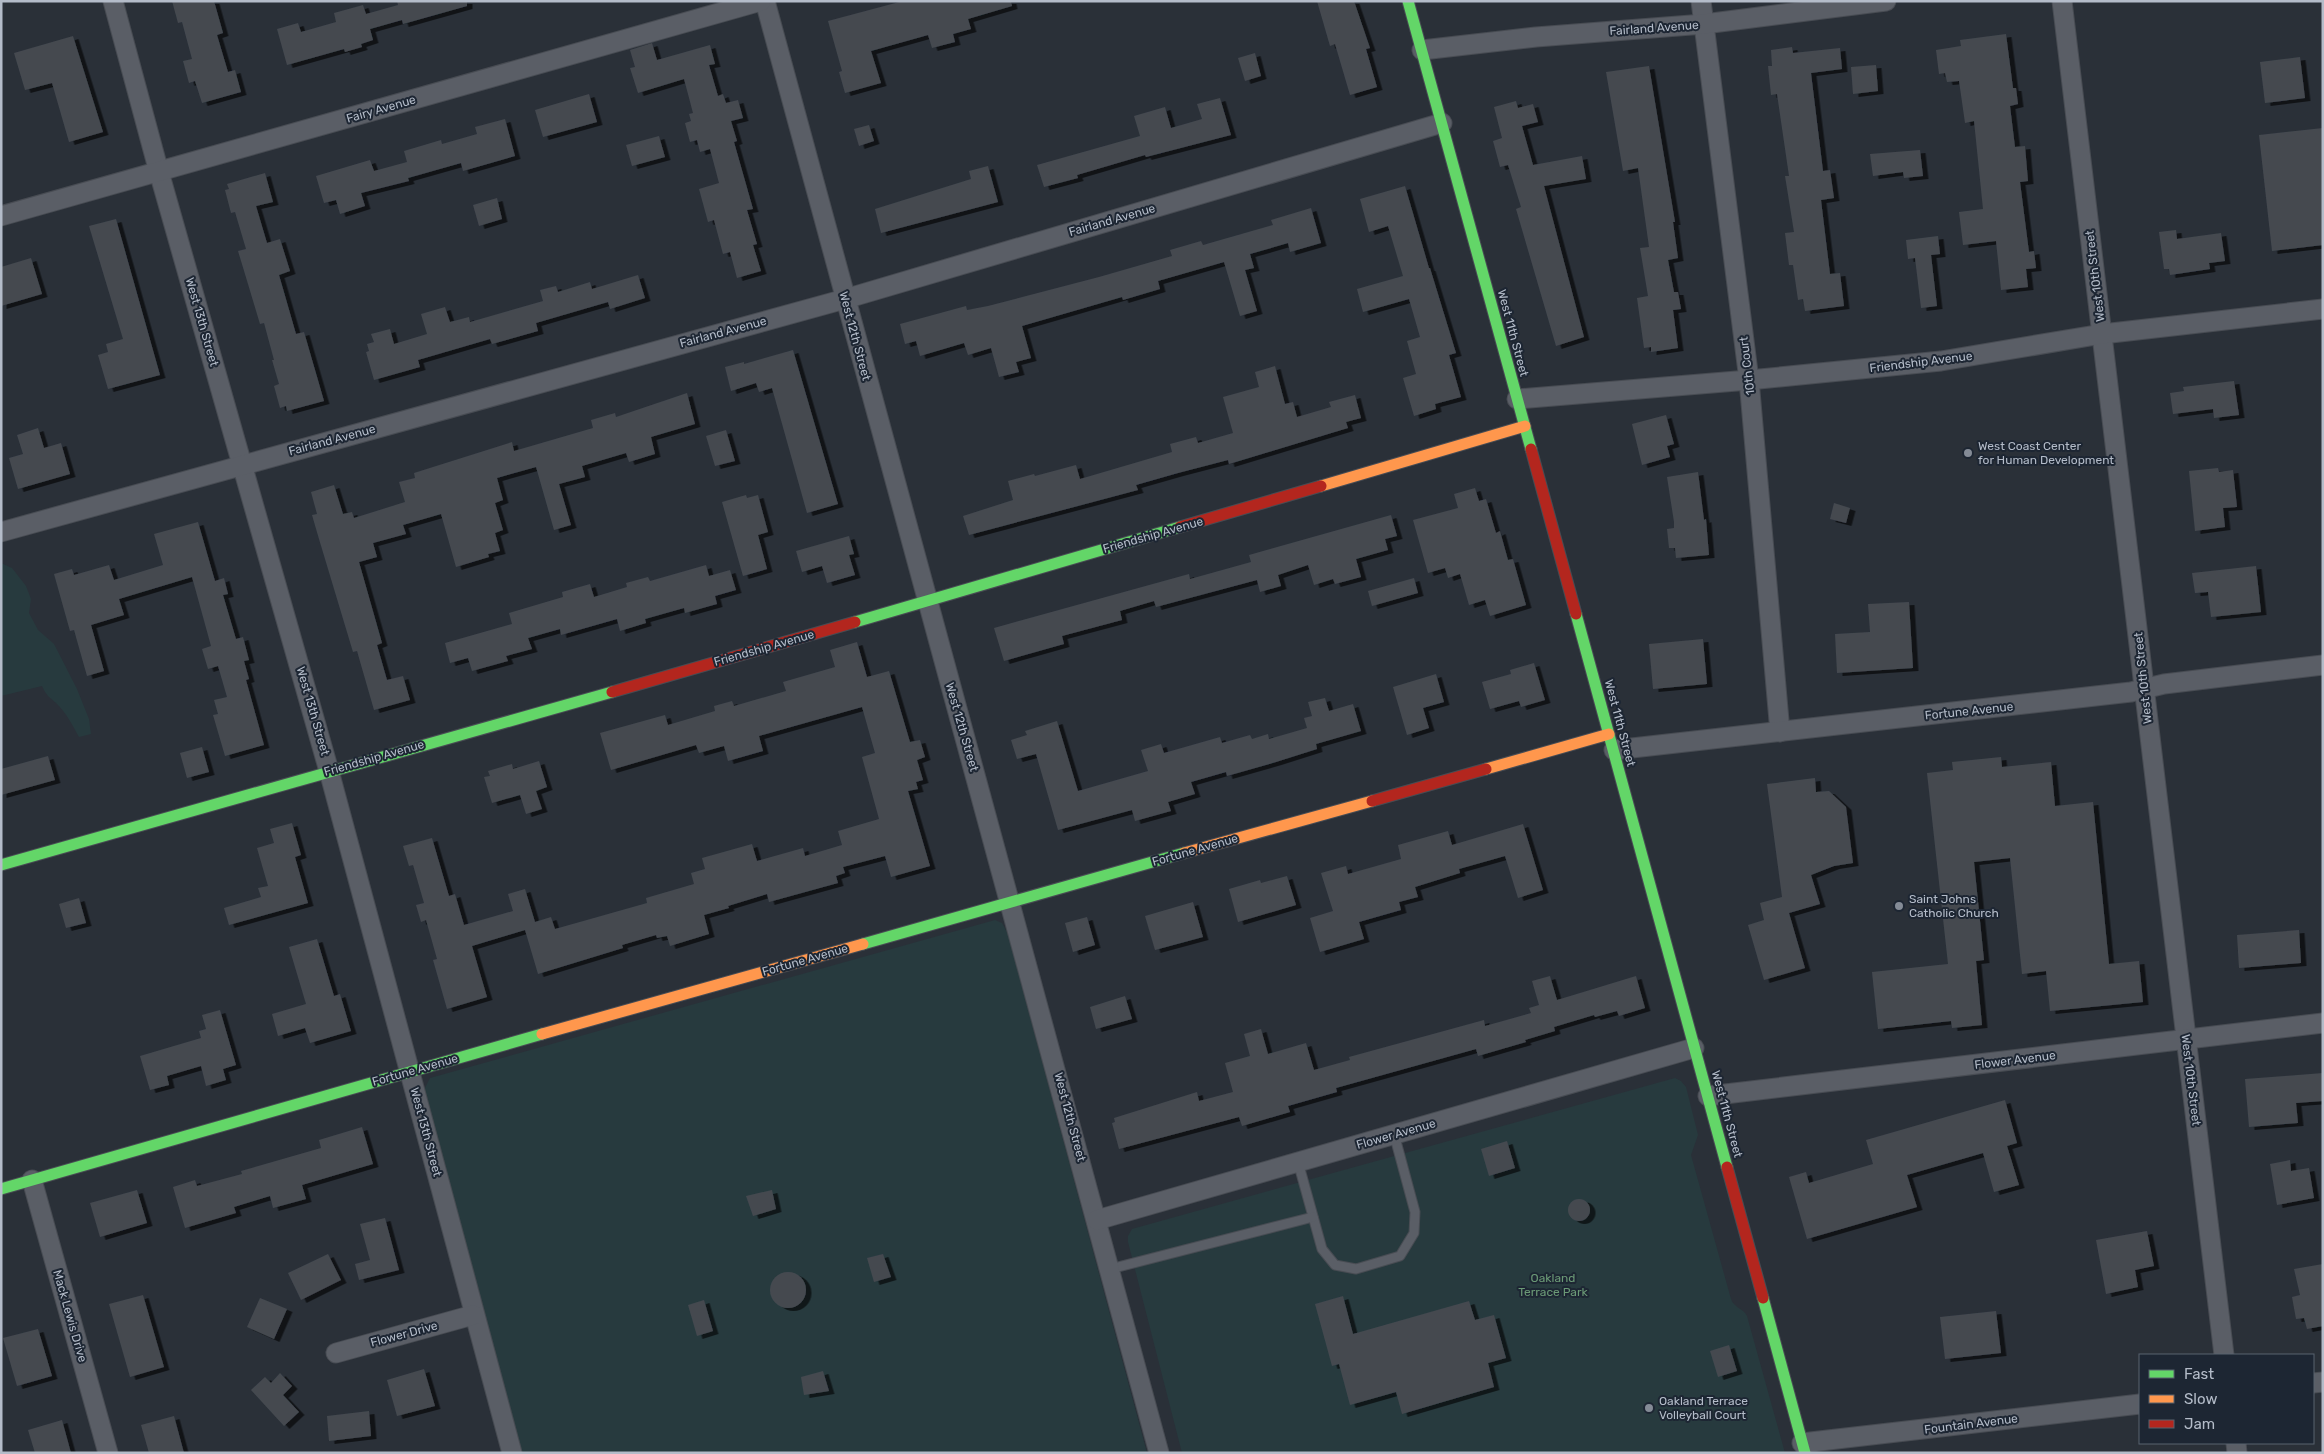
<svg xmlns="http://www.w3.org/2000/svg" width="2324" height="1454" viewBox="0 0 2324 1454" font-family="Rubik,sans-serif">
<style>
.green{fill:#273a3e}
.building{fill:#444950;filter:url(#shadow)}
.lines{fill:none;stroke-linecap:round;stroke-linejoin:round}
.lane-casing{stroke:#484c53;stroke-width:11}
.street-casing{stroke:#484c53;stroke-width:21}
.fast-casing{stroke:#484c53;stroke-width:13}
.slow-casing{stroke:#484c53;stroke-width:13}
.jam-casing{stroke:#484c53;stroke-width:13}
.lane{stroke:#5a5e66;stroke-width:9}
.street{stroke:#5a5e66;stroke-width:19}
.fast{stroke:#63d668;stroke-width:11}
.slow{stroke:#ff974d;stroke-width:11}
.jam{stroke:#b3261e;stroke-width:11}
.poi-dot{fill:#848b96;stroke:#1d2633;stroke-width:2}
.labels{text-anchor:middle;stroke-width:4;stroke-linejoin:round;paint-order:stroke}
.street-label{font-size:12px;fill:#b4bcc9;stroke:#1d2633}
.poi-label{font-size:12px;fill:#b4bcc9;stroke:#1d2633;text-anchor:start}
.park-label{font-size:12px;fill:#6b9a76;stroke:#1d2633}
</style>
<defs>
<filter id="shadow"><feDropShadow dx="5.5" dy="3" stdDeviation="0" flood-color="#0009"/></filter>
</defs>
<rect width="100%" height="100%" fill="#2a3038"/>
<g class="green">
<path d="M1 563 12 568 26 586 31 599 29 613 38 630 54 644 77 689 89 719 91 734 79 737C73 726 68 716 59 706 51 697 48 699 42 686L1 696Z"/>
<polygon points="995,920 1002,923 1008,934 1147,1453 517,1453 424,1090 430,1078"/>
<path d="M1675 1078 1681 1081 1686 1087 1698 1135 1691 1155 1731 1299C1734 1308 1743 1308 1747 1316L1785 1453H1182L1128 1242V1236L1132 1229Z"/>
</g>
<g class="building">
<polygon points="172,1 214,1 223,33 217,35 228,72 235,70 241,92 202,103 195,81 189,83 183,61 192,59 182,22 178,23"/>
<polygon points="397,1 467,1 467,6 403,24 402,20 370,29 373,40 361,44 362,47 345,52 344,49 287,65 277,29 298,23 301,32 336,22 334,13 363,5 366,14 398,5"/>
<polygon points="903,1 1011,1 1012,6 968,19 971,29 953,34 955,42 932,48 928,35 871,51 881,83 845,93 839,72 842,71 828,21"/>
<polygon points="1317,1 1354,1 1370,48 1366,49 1377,87 1350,95 1335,44 1330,46"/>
<polygon points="2006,34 2013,88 2016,88 2018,104 2010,106 2015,147 2025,146 2028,181 2020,182 2029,252 2034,251 2036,268 2026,269 2028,287 2001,290 1996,241 1963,245 1959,212 1983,209 1974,121 1965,123 1959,81 1947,82 1945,73 1939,74 1936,50 1961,46 1960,40"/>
<polygon points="73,36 103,132 69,142 52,83 25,90 14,53"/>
<polygon points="652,43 657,60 710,45 715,64 709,65 718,96 723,94 726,103 738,100 743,118 731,121 737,141 734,142 753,209 747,210 757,244 753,245 761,271 737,278 730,252 723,254 714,220 708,222 699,189 719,183 710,149 700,152 697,140 690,142 685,123 691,121 689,114 693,113 684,79 638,93 630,68 635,67 630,50"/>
<polygon points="1792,47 1793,53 1840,48 1842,69 1811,73 1823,171 1830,170 1834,198 1821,200 1830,274 1840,273 1844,306 1805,311 1803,299 1798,300 1793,265 1789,265 1785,233 1794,232 1785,176 1789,176 1777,94 1771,95 1768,66 1772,66 1771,50"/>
<polygon points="1255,53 1261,76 1245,81 1238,58"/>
<polygon points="2300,57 2305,98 2265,103 2260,62"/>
<polygon points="1876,65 1878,91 1853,94 1851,67"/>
<polygon points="1649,66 1675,222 1673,222 1678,258 1668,260 1674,292 1678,292 1681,309 1673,310 1678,348 1651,352 1651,347 1644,348 1637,298 1648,296 1640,248 1649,247 1638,168 1623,171 1606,72"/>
<polygon points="589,94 597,122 543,137 535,110"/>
<polygon points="1220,98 1231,135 1146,157 1145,155 1077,175 1078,178 1044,187 1037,165 1140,136 1134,116 1165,107 1171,128 1202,119 1197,104"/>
<polygon points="1516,101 1518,108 1533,104 1538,122 1522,126 1533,165 1582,156 1586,179 1544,186 1584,337 1556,346 1516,209 1521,207 1508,165 1500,167 1493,141 1502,138 1494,107"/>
<polygon points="505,119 515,156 463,171 461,163 408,178 409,181 361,193 365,206 340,214 336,200 324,203 316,176 370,160 374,171 407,162 404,151 441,140 442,144 477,134 475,127"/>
<polygon points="869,125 874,141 859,146 854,129"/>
<polygon points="2323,128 2323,245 2272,251 2259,135"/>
<polygon points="659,136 665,157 632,166 626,145"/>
<polygon points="1920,150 1923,176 1904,178 1903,172 1873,176 1870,154"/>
<polygon points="988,166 998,202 881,233 875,209 971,179 969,171"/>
<polygon points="265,173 273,202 256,206 267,243 280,239 290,271 279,275 296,334 304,332 324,401 287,411 286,406 280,408 274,386 279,384 272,360 274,360 264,323 260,324 248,284 238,251 246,249 235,212 231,213 225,190 229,189 227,184"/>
<polygon points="1405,186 1429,268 1430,268 1456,353 1449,355 1461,397 1435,404 1436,409 1414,416 1403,378 1416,374 1407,341 1420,337 1409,299 1363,312 1357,289 1403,276 1388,226 1369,232 1360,199"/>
<polygon points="497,198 502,219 479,226 473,205"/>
<polygon points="1311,208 1321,243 1290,252 1288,243 1250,254 1254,268 1245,270 1257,311 1240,316 1224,262 1158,281 1160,289 1123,300 1122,297 1022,326 1031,358 1016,362 1019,372 999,377 991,348 968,355 964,343 920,356 916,341 905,344 900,324 966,306 967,310 988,306 1099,277 1172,256 1170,250 1201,241 1203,245 1273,225 1271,220"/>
<polygon points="116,219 160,375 108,389 98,355 108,352 106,344 123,339 89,226"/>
<polygon points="2176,230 2177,239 2221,233 2225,261 2209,263 2210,269 2170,275 2169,269 2164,269 2159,232"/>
<polygon points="1938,236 1940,254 1931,255 1937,306 1921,308 1915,258 1908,259 1906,240"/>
<polygon points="31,258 42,294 1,306 1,267"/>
<polygon points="638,275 645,298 610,309 608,302 536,323 538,331 492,344 490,339 418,360 420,367 374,380 366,352 369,351 367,344 374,342 371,334 390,329 394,344 427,334 421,314 445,307 450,322 469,317 470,322 543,301 540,290 556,286 558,292 590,282 592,289"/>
<polygon points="793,350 838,504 807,513 772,388 759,392 756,383 731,391 725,367 744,362 744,364"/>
<polygon points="1275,366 1285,404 1293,402 1297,417 1331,407 1329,402 1355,395 1361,418 1346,422 1348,428 1229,464 1228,460 1178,473 1136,485 1138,490 969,535 963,516 1013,500 1008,481 1034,474 1035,476 1076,465 1080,479 1172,452 1170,444 1196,437 1198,443 1233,433 1223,397 1259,387 1255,372"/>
<polygon points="2234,381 2239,415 2214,418 2213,409 2173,414 2170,393 2184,391 2183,387"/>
<polygon points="687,393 695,424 651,437 655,454 629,462 626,453 582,466 585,477 559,484 571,525 554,530 536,467 497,478 503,500 495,503 503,530 495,533 500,551 488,554 489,557 456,567 441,514 403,525 406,534 373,543 377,557 359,562 382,643 377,645 387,680 403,676 410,700 374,710 357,651 353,652 319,539 312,515 317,514 311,492 334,485 343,514 352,512 354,518 405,502 399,482 415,478 414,473 512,442 514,451 593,428 591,420 615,413 616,417"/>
<polygon points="1666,415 1674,444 1667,446 1670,457 1642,465 1632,424"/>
<polygon points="38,428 44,448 61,443 70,474 18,489 9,458 23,454 17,435"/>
<polygon points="726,430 735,461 715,466 706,436"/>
<polygon points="2218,468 2219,472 2233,470 2237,507 2223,508 2225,527 2195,531 2189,471"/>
<polygon points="1698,472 1704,520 1706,519 1709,555 1676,558 1675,548 1669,548 1667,529 1674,528 1674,522 1667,477"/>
<polygon points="1475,488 1479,501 1486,499 1496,533 1500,531 1508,560 1513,559 1526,605 1490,616 1485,600 1469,605 1460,574 1448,578 1445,568 1428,573 1413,520 1458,508 1454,494"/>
<polygon points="746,495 747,498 758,495 768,532 758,535 767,569 743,576 722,502"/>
<polygon points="1834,503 1850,508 1846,523 1830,519"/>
<polygon points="1391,515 1397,536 1385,539 1388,550 1356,559 1361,577 1335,584 1333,579 1314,585 1308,565 1278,575 1281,586 1260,592 1257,580 1156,607 1154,601 1120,611 1122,620 1062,636 1064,644 1004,661 994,628 1189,574 1190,579 1251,562 1249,555"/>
<polygon points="198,522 215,581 224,578 228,594 223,595 236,639 243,637 249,660 244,661 249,679 246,680 264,745 225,756 213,715 218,714 214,700 227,697 218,666 208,669 202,649 211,646 192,577 119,599 124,615 91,625 104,671 87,676 74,630 70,631 54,574 72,569 74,575 109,565 114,580 163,565 154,534"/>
<polygon points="849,536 854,554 849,555 855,575 827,583 822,566 802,572 796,551"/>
<polygon points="706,565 709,576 730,570 736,590 715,596 717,604 685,613 684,608 645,619 646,623 620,631 617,619 561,635 560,629 528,638 532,649 506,656 508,661 472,671 468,658 450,663 445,643 512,624 509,613 563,597 562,592 590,584 594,597 627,587 626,583 648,577 650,581"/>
<polygon points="2256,566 2261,612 2211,617 2208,592 2195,593 2192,573"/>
<polygon points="1414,578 1418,593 1372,606 1368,591"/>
<polygon points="1909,602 1913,668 1837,673 1835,634 1870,632 1868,604"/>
<polygon points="1703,639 1707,684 1653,689 1649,644"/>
<polygon points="857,642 867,677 889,671 910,742 920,740 925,757 917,760 923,780 916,782 918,789 908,791 930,866 891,877 885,856 843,867 845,873 836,876 838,883 769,902 767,894 728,906 729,908 704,915 709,934 670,946 667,936 657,938 656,935 622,945 623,948 610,952 538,974 525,930 472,946 487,997 447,1009 433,960 437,959 426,920 421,922 416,905 424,903 413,865 409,866 403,846 432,838 449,896 455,894 464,925 513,911 508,894 525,889 535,922 551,917 555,929 647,903 646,898 694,884 691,873 705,869 702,858 752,844 757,861 803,848 805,856 842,845 838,831 879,819 862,757 875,753 862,707 759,736 763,751 728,761 724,746 699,753 696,745 611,770 600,733 665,715 668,725 715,711 714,706 732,701 734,706 786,691 783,682 835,667 830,650"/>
<polygon points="1534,663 1545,700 1521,707 1519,701 1490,709 1482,682 1511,674 1510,670"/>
<polygon points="1436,674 1444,702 1423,708 1429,728 1407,735 1393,687"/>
<polygon points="1325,698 1329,711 1353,704 1361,731 1316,744 1317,749 1276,762 1227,776 1226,772 1191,782 1195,794 1168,802 1171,811 1135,821 1132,810 1058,830 1036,754 1017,759 1011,740 1027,735 1025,731 1057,721 1078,791 1148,771 1141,750 1161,744 1164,753 1220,737 1222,743 1250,735 1252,739 1268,734 1269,739 1307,728 1304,718 1312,716 1308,702"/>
<polygon points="202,747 209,772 187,778 180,753"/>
<polygon points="48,756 55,780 1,795 1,769"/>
<polygon points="2001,757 2002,767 2051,762 2055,806 2093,802 2109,964 2139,961 2143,1002 2050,1011 2046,971 2022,974 2010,858 1974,862 1984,960 1976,961 1982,1025 1952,1028 1951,1021 1878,1029 1872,972 1948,964 1927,773 1953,770 1952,762"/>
<polygon points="539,761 547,787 536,791 542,809 526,814 520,795 492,803 484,777 490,776 488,771 512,764 513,769"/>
<polygon points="1815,778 1816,792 1829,791 1846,807 1853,863 1834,866 1811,875 1820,904 1789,913 1805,968 1764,980 1748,925 1764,920 1760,903 1782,897 1767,784"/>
<polygon points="292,823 301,855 295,857 308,903 229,925 224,908 261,897 258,888 268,886 257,848 274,843 270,829"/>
<polygon points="1523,824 1543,890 1518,898 1505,856 1459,869 1460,873 1415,887 1418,897 1399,902 1401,910 1359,922 1364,939 1320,952 1310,918 1333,911 1321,873 1346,866 1348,874 1401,859 1398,845 1448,831 1452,845"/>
<polygon points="1287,876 1296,905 1238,922 1229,889 1260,880 1261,883"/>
<polygon points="79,898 86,923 66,928 59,904"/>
<polygon points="1193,902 1203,937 1155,950 1145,916"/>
<polygon points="1087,917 1095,945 1073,952 1065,923"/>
<polygon points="2299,930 2301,963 2239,968 2237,935"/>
<polygon points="317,939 334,996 340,994 351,1031 310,1043 305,1028 278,1036 272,1014 306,1004 289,947"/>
<polygon points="1550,976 1557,1000 1636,976 1645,1008 1619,1016 1617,1011 1595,1017 1594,1015 1554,1027 1555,1031 1525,1040 1526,1042 1478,1056 1476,1049 1336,1088 1337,1092 1288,1106 1290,1112 1242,1126 1239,1117 1119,1149 1112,1123 1115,1122 1114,1118 1197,1092 1199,1101 1233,1092 1225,1063 1250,1056 1244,1034 1261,1029 1268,1054 1306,1043 1314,1070 1350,1060 1349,1057 1484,1020 1485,1026 1531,1013 1529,1008 1539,1005 1532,981"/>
<polygon points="1125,996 1132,1019 1096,1029 1090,1007"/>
<polygon points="220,1010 236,1065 223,1069 226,1080 206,1086 201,1066 167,1076 169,1085 150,1090 140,1056 201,1038 199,1031 206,1029 202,1015"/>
<polygon points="2323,1073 2323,1101 2296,1103 2298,1123 2249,1127 2245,1079"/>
<polygon points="2005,1100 2017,1143 2007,1146 2019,1185 1994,1192 1983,1153 1907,1175 1917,1207 1807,1239 1789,1177 1806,1172 1809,1183 1873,1164 1866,1140"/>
<polygon points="362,1127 373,1164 302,1185 306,1199 273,1208 270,1196 234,1207 236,1213 185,1228 173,1187 195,1180 197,1186 242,1174 241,1171 321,1148 319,1140"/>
<polygon points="1507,1141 1515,1168 1489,1176 1481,1149"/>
<polygon points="2290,1160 2291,1171 2309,1168 2314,1198 2277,1205 2270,1164"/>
<polygon points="137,1190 147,1223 100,1237 90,1203"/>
<polygon points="772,1190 776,1209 753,1216 746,1196"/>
<circle cx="1579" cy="1210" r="11"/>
<polygon points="385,1218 399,1270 359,1280 355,1264 370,1260 360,1224"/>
<polygon points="2147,1231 2154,1266 2135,1270 2138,1287 2106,1294 2096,1240"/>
<polygon points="328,1254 341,1280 301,1300 288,1273"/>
<polygon points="883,1254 891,1277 874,1282 867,1258"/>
<polygon points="2323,1264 2323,1326 2307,1329 2304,1318 2296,1319 2292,1297 2300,1295 2294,1269"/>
<circle cx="788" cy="1290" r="18"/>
<polygon points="143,1295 164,1367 130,1377 109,1304"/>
<polygon points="1343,1296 1353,1334 1469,1301 1475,1320 1494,1315 1506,1358 1488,1363 1494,1387 1402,1414 1396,1392 1350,1405 1339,1364 1332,1366 1315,1304"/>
<polygon points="260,1298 287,1309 274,1339 247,1327"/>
<polygon points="704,1300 713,1331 697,1336 688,1305"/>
<polygon points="1996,1311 2001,1353 1945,1359 1940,1317"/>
<polygon points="38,1329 52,1376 17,1386 3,1338"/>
<polygon points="1729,1345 1737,1371 1718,1377 1710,1351"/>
<polygon points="424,1369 435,1406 397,1416 387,1380"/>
<polygon points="823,1371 829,1391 804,1395 801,1377"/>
<polygon points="280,1373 292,1386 283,1395 299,1412 284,1426 251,1390 265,1377 271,1383"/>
<polygon points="369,1411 371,1436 329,1441 327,1416"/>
<polygon points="174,1416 184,1453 149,1453 141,1425"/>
<polygon points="62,1420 71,1453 35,1453 28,1430"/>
</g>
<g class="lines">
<defs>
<g id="lane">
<polyline points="1298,1162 1322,1249 1335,1265 1356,1269 1400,1256 1414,1233 1415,1212 1394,1134"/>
<polyline points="1110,1269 1313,1217"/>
</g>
<g id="street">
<polyline points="113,1 159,172 329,771 512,1453"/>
<path d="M765 1C895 485 1029 969 1159 1453"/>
<polyline points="1701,1 1749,380 1780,732"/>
<polyline points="2062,1 2224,1355"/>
<polyline points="1422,50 1536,37 1704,24 1886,1"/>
<polyline points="1,216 761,1"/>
<polyline points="1517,399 1749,380 1941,361 2102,334 2323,309"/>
<polyline points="1,532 845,299 1442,123"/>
<polyline points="1614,750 2131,692 2164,684 2323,665"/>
<polyline points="1708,1096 2323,1023"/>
<polyline points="32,1180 108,1453"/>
<polyline points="1097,1220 1694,1048"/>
<polyline points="336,1353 473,1315"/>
<polyline points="2313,1383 2323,1382"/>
<polyline points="1802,1443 2140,1404"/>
<polyline points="2236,1443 2237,1453"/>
</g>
<g id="fast">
<polyline points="1408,1 1531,449"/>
<polyline points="1576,614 1727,1167"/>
<polyline points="855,622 1180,527"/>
<polyline points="1,865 612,692"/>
<polyline points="863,944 1184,853"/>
<polyline points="1,1189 542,1034"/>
<polyline points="1763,1298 1805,1453"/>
</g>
<g id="slow">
<polyline points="1321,486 1525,426"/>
<polyline points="1486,769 1609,734"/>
<polyline points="1184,853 1372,801"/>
<polyline points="542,1034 863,944"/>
</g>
<g id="jam">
<polyline points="1531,449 1576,614"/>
<polyline points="1180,527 1321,486"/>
<polyline points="612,692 855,622"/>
<polyline points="1372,801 1486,769"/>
<polyline points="1727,1167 1763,1298"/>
</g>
</defs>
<use href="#lane" class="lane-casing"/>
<use href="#street" class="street-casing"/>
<use href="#fast" class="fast-casing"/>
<use href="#slow" class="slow-casing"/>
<use href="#jam" class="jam-casing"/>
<use href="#lane" class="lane"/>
<use href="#street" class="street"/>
<use href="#fast" class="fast"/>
<use href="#slow" class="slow"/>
<use href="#jam" class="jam"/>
</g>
<g class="poi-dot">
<circle cx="1968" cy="453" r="5"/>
<circle cx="1899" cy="906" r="5"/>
<circle cx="1649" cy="1408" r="5"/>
</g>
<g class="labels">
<g class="street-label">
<text transform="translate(1654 28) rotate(-4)" y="4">Fairland Avenue</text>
<text transform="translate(381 109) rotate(-16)" y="4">Fairy Avenue</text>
<text transform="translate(1112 220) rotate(-16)" y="4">Fairland Avenue</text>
<text transform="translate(2095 276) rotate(-97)" y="4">West 10th Street</text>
<text transform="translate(202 322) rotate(74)" y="4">West 13th Street</text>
<text transform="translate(723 332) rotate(-15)" y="4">Fairland Avenue</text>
<text transform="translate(1513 333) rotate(75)" y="4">West 11th Street</text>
<text transform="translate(855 336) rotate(75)" y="4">West 12th Street</text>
<text transform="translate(1921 362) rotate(-7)" y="4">Friendship Avenue</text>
<text transform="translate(1747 366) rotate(-97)" y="4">10th Court</text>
<text transform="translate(332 440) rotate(-15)" y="4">Fairland Avenue</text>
<text transform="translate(1153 535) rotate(-16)" y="4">Friendship Avenue</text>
<text transform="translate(764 648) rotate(-16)" y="4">Friendship Avenue</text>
<text transform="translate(2143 678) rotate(-96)" y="4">West 10th Street</text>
<text transform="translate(313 711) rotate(74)" y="4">West 13th Street</text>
<text transform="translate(1969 711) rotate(-6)" y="4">Fortune Avenue</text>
<text transform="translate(1620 723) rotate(75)" y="4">West 11th Street</text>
<text transform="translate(962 727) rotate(74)" y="4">West 12th Street</text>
<text transform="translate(374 758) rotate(-16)" y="4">Friendship Avenue</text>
<text transform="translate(1195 850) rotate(-16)" y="4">Fortune Avenue</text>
<text transform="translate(805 960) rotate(-16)" y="4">Fortune Avenue</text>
<text transform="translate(2015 1060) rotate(-7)" y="4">Flower Avenue</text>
<text transform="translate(415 1070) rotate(-16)" y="4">Fortune Avenue</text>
<text transform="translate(2191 1080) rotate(83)" y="4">West 10th Street</text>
<text transform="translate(1727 1114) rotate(75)" y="4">West 11th Street</text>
<text transform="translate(1070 1117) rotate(75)" y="4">West 12th Street</text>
<text transform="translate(426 1132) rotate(75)" y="4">West 13th Street</text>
<text transform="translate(1396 1134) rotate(-16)" y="4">Flower Avenue</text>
<text transform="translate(70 1316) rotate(74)" y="4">Mack Lewis Drive</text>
<text transform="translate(404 1334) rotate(-15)" y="4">Flower Drive</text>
<text transform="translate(1971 1424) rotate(-7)" y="4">Fountain Avenue</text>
</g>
<g class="poi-label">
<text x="1978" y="450">West Coast Center<tspan x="1978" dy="14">for Human Development</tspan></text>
<text x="1909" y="903">Saint Johns<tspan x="1909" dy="14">Catholic Church</tspan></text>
<text x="1659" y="1405">Oakland Terrace<tspan x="1659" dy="14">Volleyball Court</tspan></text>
</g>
<g class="park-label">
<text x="1553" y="1282">Oakland<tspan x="1553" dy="14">Terrace Park</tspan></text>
</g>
</g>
<rect width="2324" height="1454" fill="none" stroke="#b4bcc9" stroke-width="5"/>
<rect x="2139" y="1354" width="175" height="90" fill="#1d2633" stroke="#59626f"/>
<rect x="2149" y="1370" width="25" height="8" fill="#63d668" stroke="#59626f"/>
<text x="2184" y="1379" font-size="15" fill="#b4bcc9">Fast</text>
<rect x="2149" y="1395" width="25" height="8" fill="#ff974d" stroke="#59626f"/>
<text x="2184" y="1404" font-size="15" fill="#b4bcc9">Slow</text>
<rect x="2149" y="1420" width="25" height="8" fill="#b3261e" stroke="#59626f"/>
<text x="2184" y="1429" font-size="15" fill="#b4bcc9">Jam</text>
</svg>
